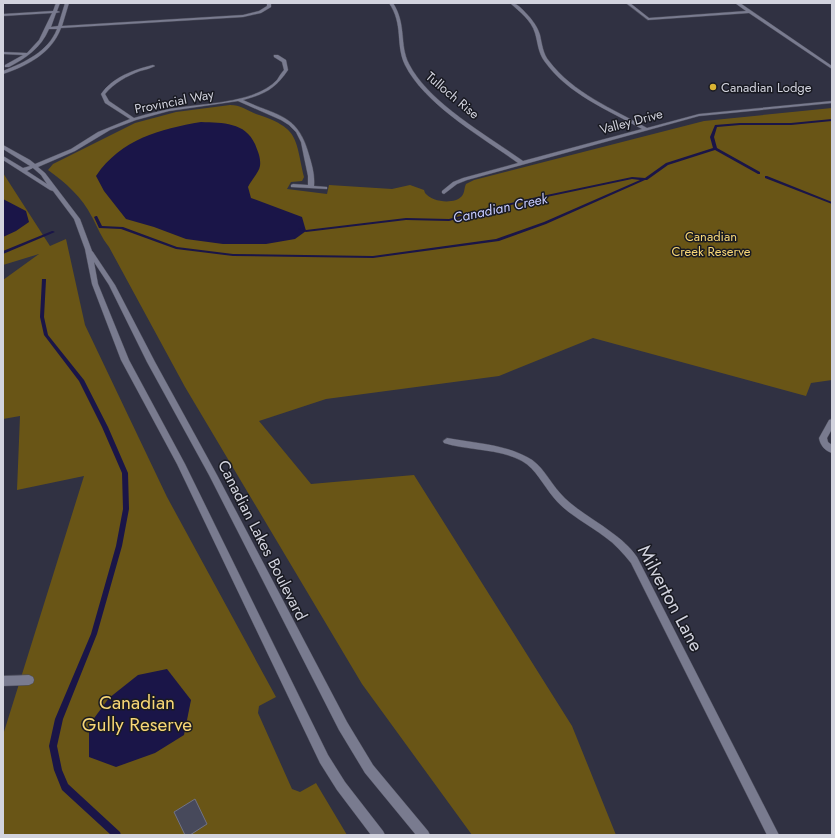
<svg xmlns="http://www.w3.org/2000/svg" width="835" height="838" viewBox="0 0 835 838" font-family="Jost,sans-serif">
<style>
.green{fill:#695516}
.water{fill:#1a1548}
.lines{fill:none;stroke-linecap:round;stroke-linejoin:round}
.stream{fill:#1a1548;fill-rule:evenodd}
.building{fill:#47495b;stroke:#707285}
.minor-casing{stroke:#4c4d5b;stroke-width:1}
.minor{fill:#797b8f;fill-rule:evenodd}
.poi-dot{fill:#dab333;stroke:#191a22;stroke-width:1.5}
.labels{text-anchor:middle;stroke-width:3;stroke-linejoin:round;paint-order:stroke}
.far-poi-label{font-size:13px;fill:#d2d3de;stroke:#191a22;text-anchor:start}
.far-street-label{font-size:13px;fill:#d2d3de;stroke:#191a22}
.far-park-label{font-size:13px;fill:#f7d676;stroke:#191a22}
.far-water-label{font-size:14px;font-style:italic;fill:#c7cbff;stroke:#191a22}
.street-label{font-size:16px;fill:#d2d3de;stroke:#191a22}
.near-street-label{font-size:19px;fill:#d2d3de;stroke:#191a22}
.near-park-label{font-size:19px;fill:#f7d676;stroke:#191a22}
</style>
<rect width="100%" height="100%" fill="#303142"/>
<g class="green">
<path d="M230 105C240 105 247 110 256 114 299 128 295 137 304 177L302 181 291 182 287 189 327 194 329 185 392 189 410 185 424 190 425 193C432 202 454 205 462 196 465 192 464 188 466 184L474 180 704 121 832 108V380L811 383 806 396 593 338 499 376 326 399 259 421 311 484 414 475 572 726 616 835H472L362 684 185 387 109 247C101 237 98 228 92 217 82 197 66 183 48 170L53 164 135 123 176 112Z"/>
<polygon points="3,173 50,246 66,239 85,325 167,497 276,697 259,706 258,713 292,789 300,792 316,783 347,835 3,835 3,735 84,476 17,490 20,416 3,419 3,280 39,254 3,265"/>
</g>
<g class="water">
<path d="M201 122C223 123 245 122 255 144 258 152 261 158 260 166 259 172 251 181 248 187L251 198 302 217 306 231 295 239 266 244H223L186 239 154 227 126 219 104 191 96 176C121 139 160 129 201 122Z"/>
<polygon points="3,199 26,211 29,222 16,231 3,237"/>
<polygon points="167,669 191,700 184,735 155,753 116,767 89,757 89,725 109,698 138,675"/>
</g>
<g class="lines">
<g class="stream">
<polygon points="832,119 832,121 791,125 740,125 717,127 714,137 717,148 760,172 760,174 758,174 715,150 668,165 647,180 645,180 546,224 499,241 373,258 233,256 176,249 121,229 99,228 94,217 96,216 97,216 102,226 123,227 177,247 233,254 373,256 496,239 544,222 640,180 632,179 523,202 449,221 406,220 306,232 298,229 300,228 306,230 406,218 449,219 523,200 632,177 645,178 666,163 713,148 710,137 715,125 740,123 791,123"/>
<polygon points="765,176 767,176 832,202 832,204 765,178"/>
<polygon points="52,231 53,231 55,232 3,254 3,251"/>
<polygon points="42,279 46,279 46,280 44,317 48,335 84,380 108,427 128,473 129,509 122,546 97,634 63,719 57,746 62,770 68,784 120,832 121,835 111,835 62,790 54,770 49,746 55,719 91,634 116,546 123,509 122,473 102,427 79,381 44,335 40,317"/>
</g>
</g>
<polygon class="building" points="195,799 207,824 190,835 185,835 174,812"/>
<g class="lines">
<defs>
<g id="minor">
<path d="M56 3H60L57 11 60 12 56 13 51 27 58 26 65 3H69L62 26 243 15 259 11 267 6V3H271V7L261 13 243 17 61 28C52 53 27 66 3 74V71C25 62 48 52 57 29H49C41 48 26 58 9 67H5V65L23 55 3 54V52L27 53 39 40 52 13 3 16V14L53 11Z"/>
<path d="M389 3H393C407 25 399 44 409 64 429 103 488 136 523 161L642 129C608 110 568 94 545 62 538 53 538 43 535 33 531 20 520 12 510 3 516 3 519 6 523 10 530 17 537 25 540 35 542 44 543 54 549 61 573 93 613 109 647 128L699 114 832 101V103L699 116 467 180 457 184 444 194 442 193V191L453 182 463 178 518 163C482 137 425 105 405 65 395 44 404 25 389 3Z"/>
<polygon points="626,3 630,3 649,18 746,11 735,3 740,3 832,66 832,69 749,13 648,20"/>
<path d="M274 55H278L286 60 288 70C275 89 265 94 243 100 276 116 298 113 309 155 312 165 315 175 314 186L327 187V189L291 187V185L293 184 308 185V176L304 157 301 142 296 132 289 125 281 120 238 101 169 111 136 120 110 130 75 151 38 167 45 173 80 219 92 251 93 252 115 285 155 362 217 475 347 722 373 765 428 831 430 835H416L365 773 339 730 209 475 147 362 109 285 94 262 98 284 129 360 185 464 328 755 345 782 383 831 385 835H371L337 790 320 763 177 464 121 360 92 284 85 249 74 219 53 191 50 190 3 160V156L23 168 30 166 3 149V145L30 160 35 164 71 149 98 132 130 119 105 103 101 94C113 77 133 70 153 65L155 66C151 68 145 70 140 71 127 76 114 83 105 94L109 101 134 118C150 113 166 109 183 107 210 103 256 102 277 80 279 77 281 73 284 70L282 62 274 57ZM33 168 41 175 47 184 27 171Z"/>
<path d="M832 419V429L827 438 828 442 832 445V453C825 451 820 445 819 438L829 420Z"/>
<path d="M447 438C473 443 503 444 527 457 542 464 549 481 560 493 574 509 594 519 611 532 621 539 630 547 637 557L779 835H767L631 563C623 553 615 544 605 537 588 524 567 514 554 498 543 485 536 469 522 461 498 448 469 451 444 443L443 441Z"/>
<polygon points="29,675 33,677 34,680 33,683 29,685 3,686 3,676"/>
</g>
</defs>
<use href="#minor" class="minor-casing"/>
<use href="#minor" class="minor"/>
</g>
<circle class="poi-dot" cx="713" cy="87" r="4"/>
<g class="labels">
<g class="far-poi-label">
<text x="721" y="92">Canadian Lodge</text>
</g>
<g class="far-street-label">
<text transform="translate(453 95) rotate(40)" y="5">Tulloch Rise</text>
<text transform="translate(174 101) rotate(-11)" y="5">Provincial Way</text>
<text transform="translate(631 121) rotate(-15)" y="5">Valley Drive</text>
</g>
<g class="far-park-label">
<text x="711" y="241">Canadian<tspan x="711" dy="15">Creek Reserve</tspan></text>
</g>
<g class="far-water-label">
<text transform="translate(500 208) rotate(-12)" y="5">Canadian Creek</text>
</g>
<g class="street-label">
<text transform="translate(263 540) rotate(63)" y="6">Canadian Lakes Boulevard</text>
</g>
<g class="near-street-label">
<text transform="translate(671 598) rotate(62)" y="7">Milverton Lane</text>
</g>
<g class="near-park-label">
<text x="137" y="709">Canadian<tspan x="137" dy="22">Gully Reserve</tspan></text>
</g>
</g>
<rect width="835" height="838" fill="none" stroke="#d2d3de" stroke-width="8"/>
</svg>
